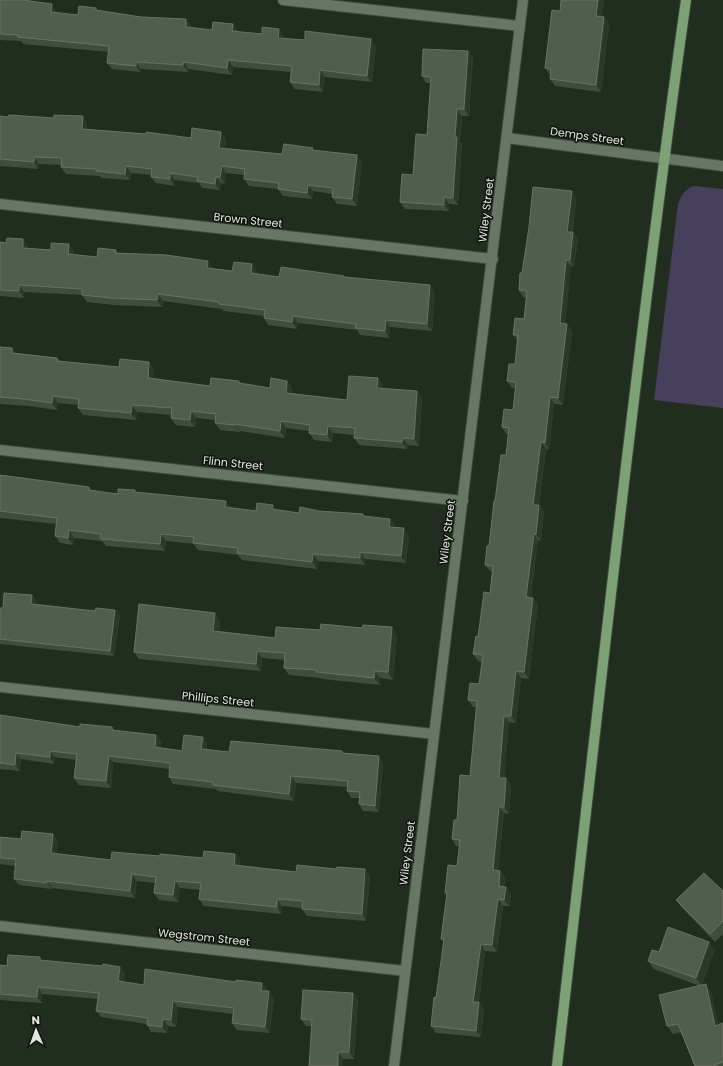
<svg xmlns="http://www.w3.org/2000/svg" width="723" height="1066" viewBox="0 0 723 1066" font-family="Poppins,sans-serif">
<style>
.green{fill:#47405c}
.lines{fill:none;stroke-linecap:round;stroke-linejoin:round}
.minor-casing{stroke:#3d483b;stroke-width:12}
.major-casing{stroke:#3d483b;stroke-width:12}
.minor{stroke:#687665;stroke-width:10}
.major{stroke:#7ca175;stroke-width:10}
.wall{fill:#404d3e}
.shaded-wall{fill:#2c392a}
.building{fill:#515d4f;stroke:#687366}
.labels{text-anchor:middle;stroke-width:3;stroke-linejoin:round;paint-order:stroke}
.street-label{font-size:11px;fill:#e0e8de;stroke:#0e140d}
</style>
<rect width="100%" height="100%" fill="#212d1f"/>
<path class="green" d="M693 186 723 189V408L654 400 678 204C681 195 685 190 693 186Z"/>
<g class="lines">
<defs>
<g id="minor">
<polyline points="283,0 520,26"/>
<polyline points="507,138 723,166"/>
<polyline points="0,204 493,259"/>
<polyline points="0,450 463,501"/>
<polyline points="0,687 434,734"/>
<polyline points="0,926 405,971"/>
<polyline points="394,1066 523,0"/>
</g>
<path id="major" d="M557 1066C598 710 636 355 686 0"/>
</defs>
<use href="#minor" class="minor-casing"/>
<use href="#major" class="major-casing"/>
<use href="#minor" class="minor"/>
<use href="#major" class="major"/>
</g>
<g class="wall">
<polygon points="0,0 56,11 56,13 78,15 96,8 98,11 141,17 186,19 191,26 191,27 212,30 233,24 238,32 284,36 283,38 376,46 372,82 325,77 323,92 295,89 290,82 291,72 233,67 232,75 188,69 188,72 141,69 140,72 112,69 107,63 109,52 23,44 21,41 0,40"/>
<polygon points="561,0 604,0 602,16 604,17 609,24 601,92 555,86 550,79 550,75 545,68 560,11"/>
<polygon points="468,51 473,58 469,116 462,116 460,141 462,144 458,205 449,204 449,211 405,209 400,202 413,175 427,135 430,83 426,83 422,76"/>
<polygon points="0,116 87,123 87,129 191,138 226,139 225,148 282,154 314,150 357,155 362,162 357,206 337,204 332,197 332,194 313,191 312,199 283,196 278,189 249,186 244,179 244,175 226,173 225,184 221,183 220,190 202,188 199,183 175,180 174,186 156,183 151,177 151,175 131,173 130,180 101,178 100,176 66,174 61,167 61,165 39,164 38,169 0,166"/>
<polygon points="576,198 573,232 578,239 574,267 571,266 565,324 572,331 563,405 554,404 549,450 546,449 539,505 544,512 541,541 538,540 531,598 533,598 538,605 529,679 521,678 516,723 509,722 504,778 506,778 511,785 509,814 504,813 498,871 500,871 505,878 504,887 506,887 511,894 509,906 503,906 497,952 485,951 479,1002 484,1009 481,1037 436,1033 431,1026 436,998 444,942 441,939 447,895 445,893 457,866 459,846 456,846 452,839 457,820 470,776 476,707 473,707 468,700 479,684 482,662 478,661 473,654 490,593 492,572 490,571 485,565 489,546 495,501 506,455 508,434 506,434 502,427 513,410 516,388 512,388 507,381 515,364 517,340 513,335 524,319 526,298 523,297 519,290 522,273"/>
<polygon points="0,242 28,246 28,248 51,250 69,244 74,251 74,254 97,257 116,250 117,253 213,268 213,269 232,271 257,271 257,274 279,277 345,277 435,292 432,331 390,327 389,338 360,335 357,330 298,323 297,329 268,325 264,318 264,316 224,311 222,309 163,301 162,307 114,305 87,302 82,295 24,292 24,298 0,296"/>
<polygon points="0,347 12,348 16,353 57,358 60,361 119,367 154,369 153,378 210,386 239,381 240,383 270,388 287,381 292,388 291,393 347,400 378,378 383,385 383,389 417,391 422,398 419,446 408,445 407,449 359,445 354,438 354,435 333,433 332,442 314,440 309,433 309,431 286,428 285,438 240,431 240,432 220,430 215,423 215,420 196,418 195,427 176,425 171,418 171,415 137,412 136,420 83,415 78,408 78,405 58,403 57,410 29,406 0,404"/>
<polygon points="0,475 89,487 92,491 118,494 137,492 230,508 256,511 273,505 276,510 299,513 319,511 390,519 395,526 395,527 409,535 406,563 365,559 365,565 318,561 317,569 242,560 238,555 198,550 194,544 166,541 165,551 106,546 102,541 74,538 73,545 60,543 55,536 56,524 0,518"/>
<polygon points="32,595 36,601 36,604 95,611 115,610 120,616 114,656 0,644 0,608 3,608"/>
<polygon points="215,613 220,621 219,631 275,638 320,630 397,635 393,680 380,678 380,685 322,679 320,678 289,675 284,668 284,660 262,658 261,671 139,659 134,652"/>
<polygon points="0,715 80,727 112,727 114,730 161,741 160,748 182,751 203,737 207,744 207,749 229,752 343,753 383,763 379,812 363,811 359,804 359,798 351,798 347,791 347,787 296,783 294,801 218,791 216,789 173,784 169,777 170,769 113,762 111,788 79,785 74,778 76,760 55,757 54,764 21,759 20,771 0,769"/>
<polygon points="53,834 58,841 56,854 111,860 160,856 203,858 235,854 240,861 239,866 296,872 370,875 366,921 307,916 302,909 302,908 282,906 281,914 204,906 199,899 200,890 180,888 178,902 159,900 154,893 155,883 137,881 135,898 52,888 52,889 19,885 14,879 15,866 0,864 0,837 21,839"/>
<polygon points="723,891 723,934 715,942 682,908 676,900"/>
<polygon points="715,950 702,985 711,992 718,1024 723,1023 723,1066 695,1066 681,1032 673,1034 667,1026 700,986 654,969 648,961 659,952"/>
<polygon points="43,961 125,973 124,982 144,985 236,982 262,983 267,990 266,991 274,998 270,1033 237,1030 232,1023 233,1014 178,1007 176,1027 168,1026 167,1033 151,1032 147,1025 147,1024 101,1017 96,1011 98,999 42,994 42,1003 0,1000 0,965 7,966"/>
<polygon points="353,993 358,1000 354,1059 343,1059 312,1026 306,1026 301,1019"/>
</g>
<g class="shaded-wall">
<polygon points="598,0 604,0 601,23 596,16"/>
<polygon points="52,4 56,11 55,19 51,12"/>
<polygon points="604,17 609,24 601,92 596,85"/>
<polygon points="186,19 191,26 190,33 186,27"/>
<polygon points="233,24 238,31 237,38 232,31"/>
<polygon points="279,29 284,36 283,44 278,38"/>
<polygon points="371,39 376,46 372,82 367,76"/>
<polygon points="468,51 473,58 469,116 464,109"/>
<polygon points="228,60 233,67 232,75 227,68"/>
<polygon points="136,62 141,69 140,72 136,66"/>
<polygon points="184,62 188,69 188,72 183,65"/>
<polygon points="320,70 325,77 323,92 319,85"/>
<polygon points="457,109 462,116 460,141 462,144 458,205 453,198 455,137"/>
<polygon points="83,116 87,123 87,136 82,129"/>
<polygon points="221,132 226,139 224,155 219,148"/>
<polygon points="357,155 362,162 357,206 352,199"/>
<polygon points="34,157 39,164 38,169 34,162"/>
<polygon points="126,166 131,173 130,180 125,174"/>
<polygon points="222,166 226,173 225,184 220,177"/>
<polygon points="170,173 175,180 174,186 170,179"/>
<polygon points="216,177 221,183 220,190 215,184"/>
<polygon points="308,185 313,191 312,199 307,193"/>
<polygon points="572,191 576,198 572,239 567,232"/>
<polygon points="444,197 449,204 449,211 444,205"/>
<polygon points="573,232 578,239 574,267 570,260"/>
<polygon points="23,239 28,246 27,255 23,248"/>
<polygon points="69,244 74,251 73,261 68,254"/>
<polygon points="566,260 571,266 564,330 560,323"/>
<polygon points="208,261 213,268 212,275 207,268"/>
<polygon points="252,264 257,271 256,280 251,273"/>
<polygon points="19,285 24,292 24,298 19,291"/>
<polygon points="430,285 435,292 432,331 427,324"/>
<polygon points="158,294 163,301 162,307 157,300"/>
<polygon points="293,316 298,323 297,329 292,322"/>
<polygon points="386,320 390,327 389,338 385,331"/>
<polygon points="567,324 572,331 563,405 558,398"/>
<polygon points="12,348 17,355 12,353"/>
<polygon points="149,362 154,369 153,384 148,378"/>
<polygon points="378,378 383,385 382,395 377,388"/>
<polygon points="287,381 292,388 290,400 286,393"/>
<polygon points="417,391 422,398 419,446 414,439"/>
<polygon points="53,396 58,403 57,410 52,403"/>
<polygon points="550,397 554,404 549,450 545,443"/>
<polygon points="132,405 137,412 136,420 131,413"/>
<polygon points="191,411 196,418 195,427 190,420"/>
<polygon points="281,421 286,428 285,438 280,431"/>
<polygon points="235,424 240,431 240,432 235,425"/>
<polygon points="328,426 333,433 332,442 327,435"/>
<polygon points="403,438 408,445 407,449 402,442"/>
<polygon points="541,442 546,449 538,511 533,505"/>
<polygon points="226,501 231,508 225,507"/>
<polygon points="273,505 278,512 272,509"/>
<polygon points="539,505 544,512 541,541 536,534"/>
<polygon points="390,519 395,526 394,534 389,527"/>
<polygon points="404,528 409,535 406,563 401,556"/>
<polygon points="69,530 74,538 73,545 68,538"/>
<polygon points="161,534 166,541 165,551 160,544"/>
<polygon points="534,534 538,540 530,604 526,597"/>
<polygon points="360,552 365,559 365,565 360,558"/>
<polygon points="313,554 318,561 317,569 312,562"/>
<polygon points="32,595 36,601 35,610 31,604"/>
<polygon points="533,598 538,605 529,679 524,672"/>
<polygon points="115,610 120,616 114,656 110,651"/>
<polygon points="215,613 220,621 218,638 213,631"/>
<polygon points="392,627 397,635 393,680 388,672"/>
<polygon points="257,651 262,658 261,671 256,664"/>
<polygon points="375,671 380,678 380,685 374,678"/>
<polygon points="516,671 521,678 516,723 511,716"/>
<polygon points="504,716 509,722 504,784 499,778"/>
<polygon points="156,735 161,741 160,754 155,747"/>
<polygon points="203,737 207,744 206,755 201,749"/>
<polygon points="50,751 55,757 54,764 50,757"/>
<polygon points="16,753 21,759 20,771 15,765"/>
<polygon points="109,756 113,762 111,788 106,781"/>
<polygon points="379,756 383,763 379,812 375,806"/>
<polygon points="291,776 296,783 294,801 289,794"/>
<polygon points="506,778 511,785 509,814 504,807"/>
<polygon points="499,807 504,813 497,877 493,870"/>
<polygon points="53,834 58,841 55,860 51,853"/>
<polygon points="235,854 240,861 239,872 234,865"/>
<polygon points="365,869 370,875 366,921 362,914"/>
<polygon points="500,871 505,878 503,893 499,886"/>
<polygon points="132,874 137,881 135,898 130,891"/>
<polygon points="47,881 52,888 52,889 47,883"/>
<polygon points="175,881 180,888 178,902 173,895"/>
<polygon points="506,887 511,894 509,906 504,900"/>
<polygon points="277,899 282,906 281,914 277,907"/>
<polygon points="498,899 503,906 497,952 492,945"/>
<polygon points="709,942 715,950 702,986 696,978"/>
<polygon points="481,944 485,951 478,1009 473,1002"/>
<polygon points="120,967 125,973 123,988 118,981"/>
<polygon points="262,983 267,990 266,997 261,991"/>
<polygon points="706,984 711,992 720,1034 715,1026"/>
<polygon points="38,987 42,994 42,1003 37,997"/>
<polygon points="269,991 274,998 270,1033 265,1027"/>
<polygon points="353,993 358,1000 354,1059 349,1052"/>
<polygon points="173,1001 178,1007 176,1027 171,1020"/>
<polygon points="479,1002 484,1009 481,1037 476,1031"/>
<polygon points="163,1019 168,1026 167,1033 162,1027"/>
<polygon points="338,1052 343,1059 343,1066 338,1066"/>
</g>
<g class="building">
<polygon points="0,0 23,0 52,4 51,12 78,15 79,6 96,8 96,10 141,17 186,19 186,27 212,30 213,22 233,24 232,31 262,34 262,27 279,29 278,38 305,40 305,31 371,39 367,76 320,70 319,85 290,82 292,66 228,60 227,68 184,62 183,65 136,62 136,66 107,63 109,46 18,37 18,35 0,34"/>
<polygon points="561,0 598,0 596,16 604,17 596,85 550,79 551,69 545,68 552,10 560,11"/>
<polygon points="423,49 468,51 464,109 457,109 455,137 457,137 453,198 444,197 444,205 400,202 402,174 413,175 416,134 427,135 431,77 422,76"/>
<polygon points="9,115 54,118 54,115 83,116 82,129 146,134 146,132 191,138 192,128 221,132 219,148 282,154 284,144 313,148 312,150 357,155 352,199 332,197 333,188 308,185 307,193 278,189 279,183 244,179 245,169 222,166 220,177 216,177 215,184 197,181 198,177 170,173 170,179 151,177 152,169 126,166 125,174 96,171 96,169 61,167 62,158 34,157 34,162 0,159 0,116 8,117"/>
<polygon points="533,187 572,191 567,232 573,232 570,260 566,260 560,323 567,324 558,398 550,397 545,443 541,442 533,505 539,505 536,534 534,534 526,597 533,598 524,672 516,671 511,716 504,716 499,778 506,778 504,807 499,807 493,870 500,871 499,886 506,887 504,900 498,899 492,945 481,944 473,1002 479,1002 476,1031 431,1026 434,997 436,998 444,939 441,939 447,893 445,893 448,865 457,866 460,840 452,839 454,820 457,820 460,775 470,776 477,701 468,700 470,683 479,684 483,655 473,654 476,636 478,637 484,592 490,593 493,566 485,565 487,546 489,546 494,501 495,501 501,455 506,455 509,428 502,427 504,409 513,410 516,382 507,381 509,364 515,364 518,335 513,335 515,318 524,319 527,291 519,290 520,273 522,273 529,227"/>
<polygon points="7,238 23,239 23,248 51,250 51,243 69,244 68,254 97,257 98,248 116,250 115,253 166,255 208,261 207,268 232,271 234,262 252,264 251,273 279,277 281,267 344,276 344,277 430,285 427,324 386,320 385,331 355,328 356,324 293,316 292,322 264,318 265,310 219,304 219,302 158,294 157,300 110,298 82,295 82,289 19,285 19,291 0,290 0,242 6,243"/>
<polygon points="0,347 12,348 12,353 57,358 57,361 119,367 120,359 149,362 148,378 210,386 211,378 239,381 239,383 270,388 271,378 287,381 286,393 347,400 349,376 378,378 377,388 417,391 414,439 403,438 402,442 354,438 355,428 328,426 327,435 309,433 310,425 281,421 280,431 235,424 235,425 215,423 216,414 191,411 190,420 171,418 172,408 132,405 131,413 78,408 79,399 53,396 52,403 24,399 0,397"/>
<polygon points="0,475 89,487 89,490 118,494 118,489 135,490 135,492 226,501 225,507 256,511 257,503 273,505 272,509 299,513 300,507 319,511 363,514 363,516 390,519 389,527 404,528 401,556 360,552 360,558 313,554 312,562 237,553 238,548 193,543 194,537 161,534 160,544 101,539 101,534 69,530 68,538 55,536 57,518 0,511"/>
<polygon points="4,593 32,595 31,604 95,611 96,608 115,610 110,651 0,639 0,608 3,608"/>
<polygon points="139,604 215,613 213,631 275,638 276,627 320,630 321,624 362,628 363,625 392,627 388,672 375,671 374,678 316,672 317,670 284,668 285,653 257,651 256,664 134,652"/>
<polygon points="0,715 80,727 80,724 112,727 112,730 156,735 155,747 182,751 184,735 203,737 201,749 229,752 231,741 342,751 342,753 379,756 375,806 359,804 360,792 347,791 348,781 291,776 289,794 213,785 213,782 169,777 170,763 109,756 106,781 74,778 77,754 50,751 50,757 16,753 15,765 0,763"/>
<polygon points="22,831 53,834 51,853 111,860 112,852 160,856 160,854 203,858 204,851 235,854 234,865 296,872 297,865 336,869 337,867 365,869 362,914 302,909 303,901 277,899 277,907 199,899 201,883 175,881 173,895 154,893 156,877 132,874 130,891 47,881 47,883 16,879 14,879 16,859 0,858 0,837 21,839"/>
<polygon points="704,873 723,891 723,921 710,934 676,900"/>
<polygon points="668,927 709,942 696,978 648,961 652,950 659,952"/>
<polygon points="8,955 40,957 40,960 102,966 103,964 120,967 118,981 144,985 145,969 236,982 236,980 262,983 261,991 269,991 265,1027 232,1023 234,1008 173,1001 171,1020 163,1019 162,1027 147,1025 148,1018 96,1011 99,993 38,987 37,997 0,994 0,965 7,966"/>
<polygon points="706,984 715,1026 723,1023 723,1062 712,1066 695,1066 678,1024 667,1026 659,995"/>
<polygon points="303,990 353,993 349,1052 338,1052 338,1066 309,1066 312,1020 301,1019"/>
</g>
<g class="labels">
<g class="street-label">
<text transform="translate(587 136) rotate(8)" y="4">Demps Street</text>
<text transform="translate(486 210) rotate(-83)" y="4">Wiley Street</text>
<text transform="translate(248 220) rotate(6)" y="4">Brown Street</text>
<text transform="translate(233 463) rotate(6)" y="4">Flinn Street</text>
<text transform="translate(447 532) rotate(-83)" y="4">Wiley Street</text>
<text transform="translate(218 699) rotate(6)" y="4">Phillips Street</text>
<text transform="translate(407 853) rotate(-83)" y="4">Wiley Street</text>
<text transform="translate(204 937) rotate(6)" y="4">Wegstrom Street</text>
</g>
</g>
<g transform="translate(36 1030) rotate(358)" stroke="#0e140d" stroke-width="3" paint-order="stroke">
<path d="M0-3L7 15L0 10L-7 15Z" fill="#e0e8de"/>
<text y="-6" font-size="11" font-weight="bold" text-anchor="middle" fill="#e0e8de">N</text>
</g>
</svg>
